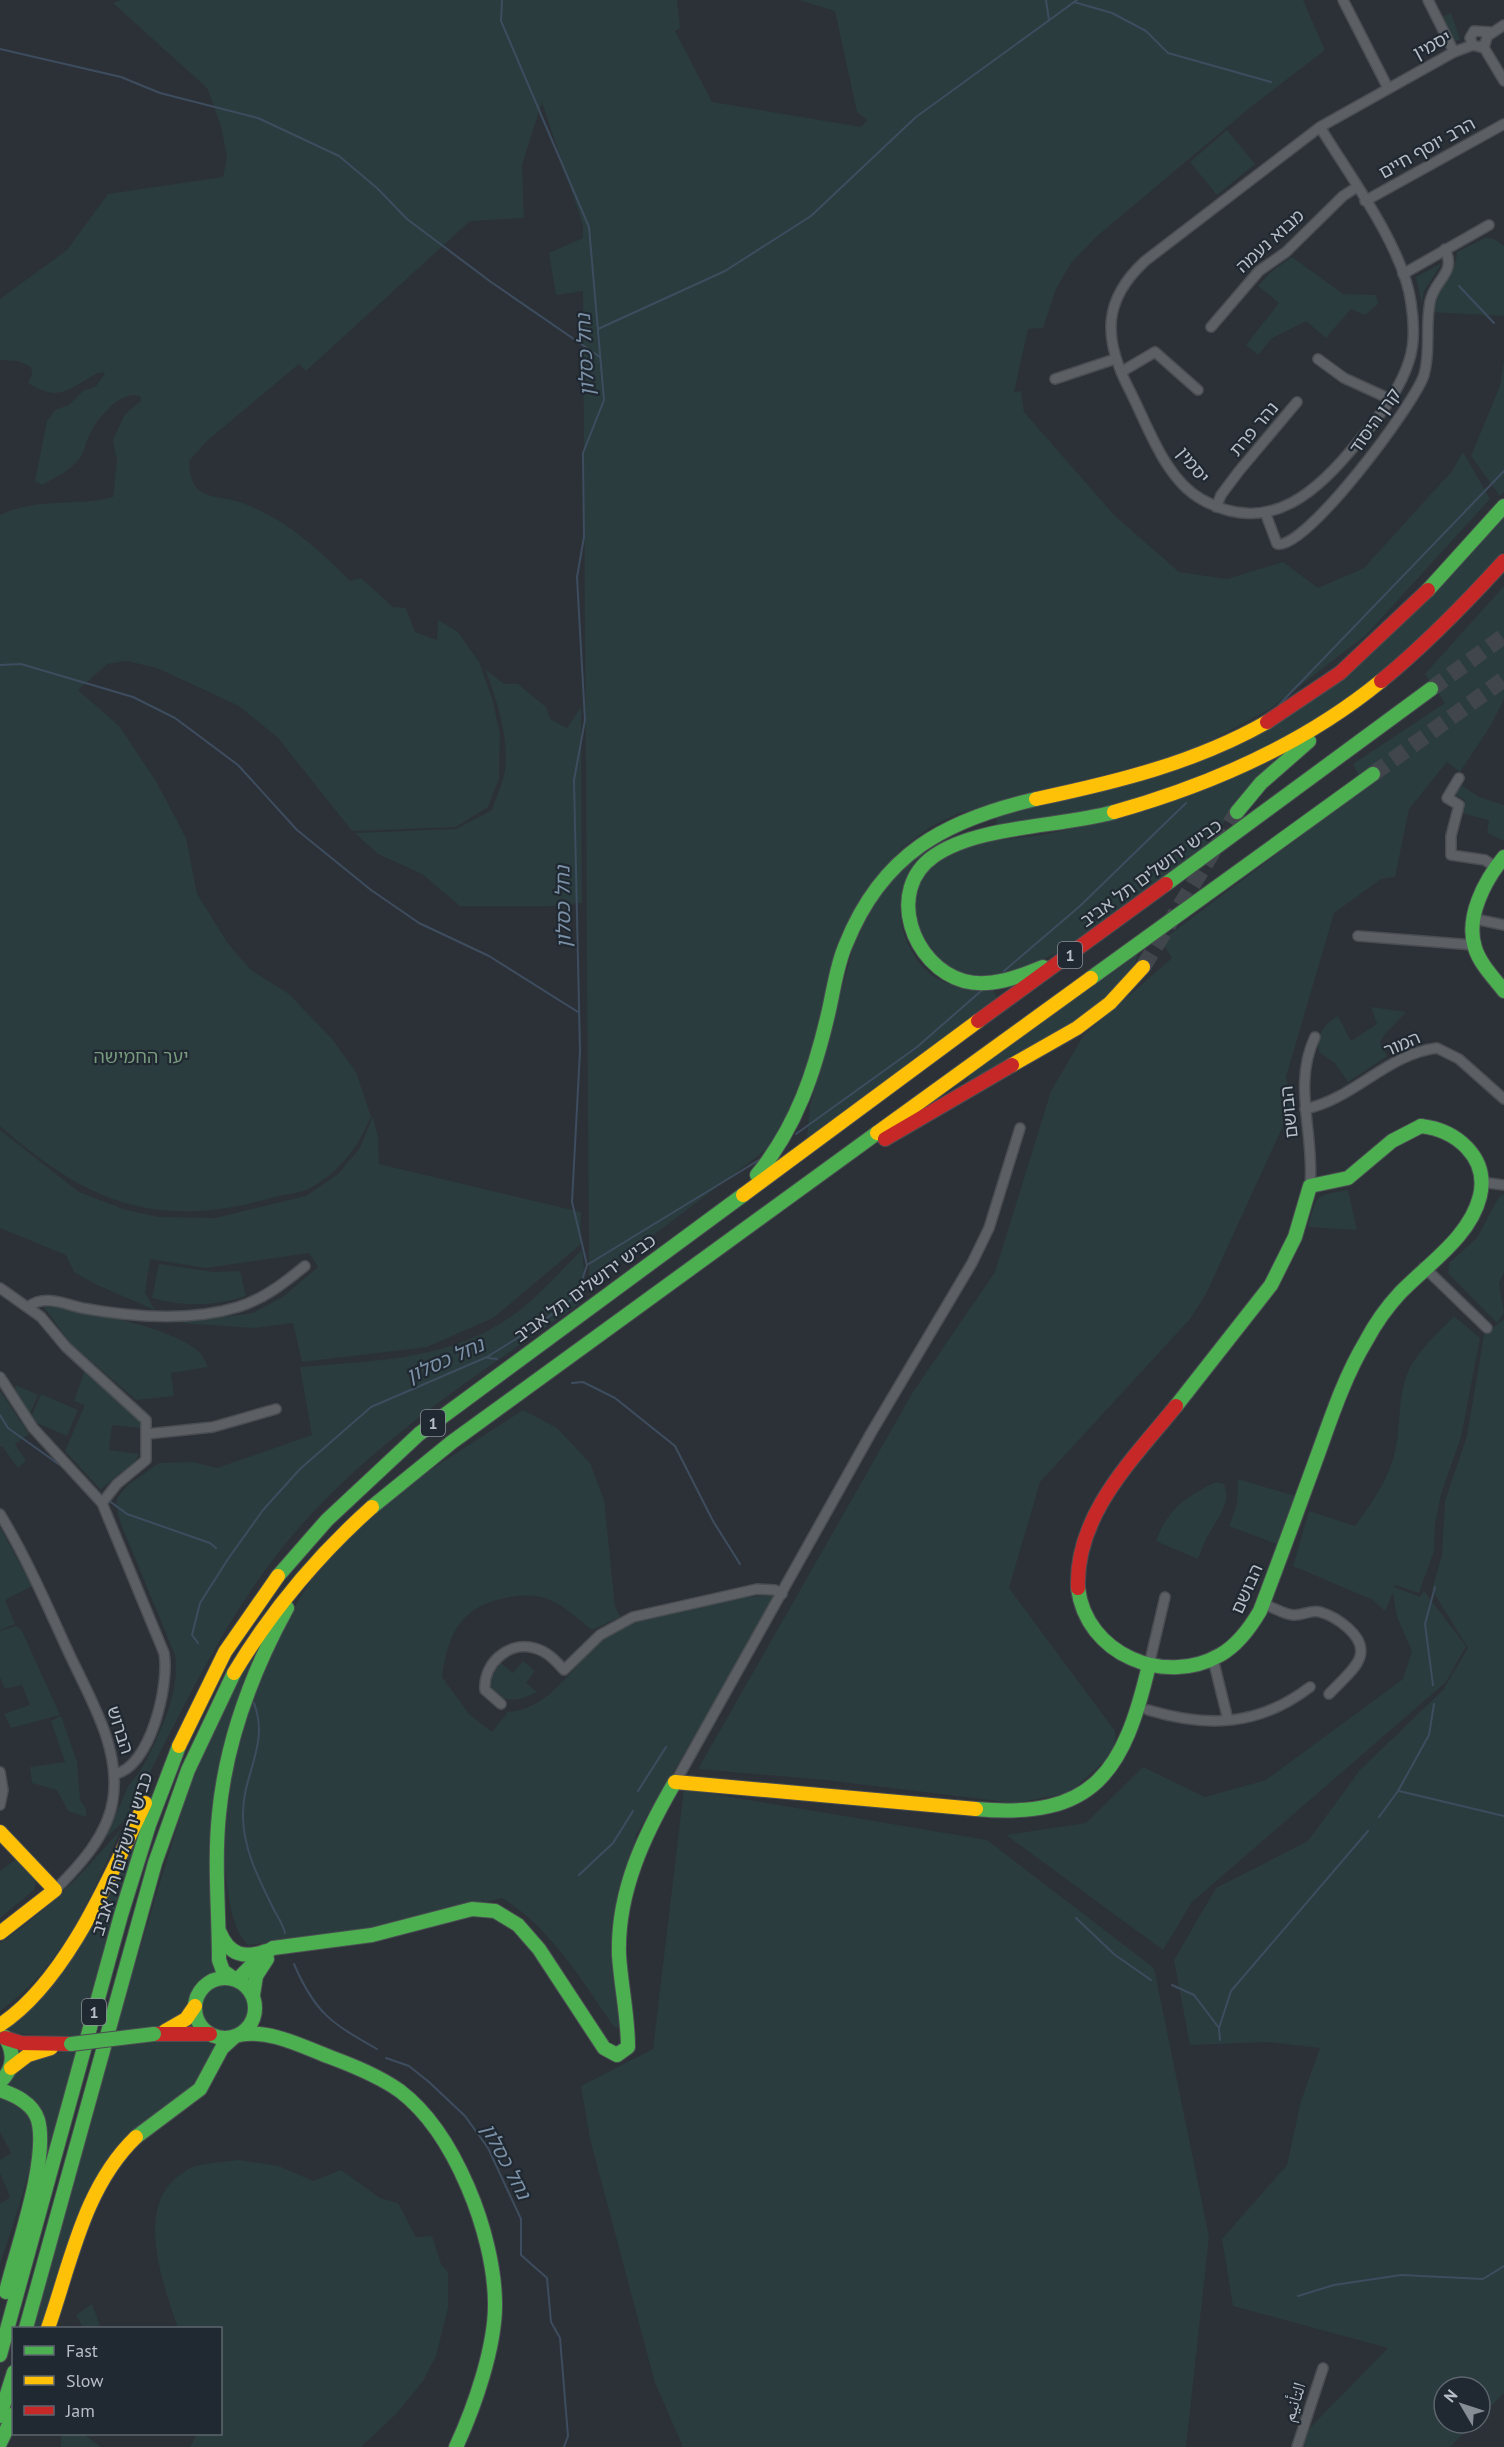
<svg xmlns="http://www.w3.org/2000/svg" width="1504" height="2447" viewBox="0 0 1504 2447" font-family="'PT Sans','Noto Naskh Arabic','Noto Sans Hebrew',sans-serif">
<style>
.green{fill:#2a3c3d}
.lines{fill:none;stroke-linecap:round;stroke-linejoin:round}
.stream{stroke:#3d4d5f;stroke-width:2}
.highway-tunnel{stroke:#41464d;stroke-width:16;stroke-dasharray:16 8;stroke-linecap:butt}
.street-casing{stroke:#4a4d52;stroke-width:12}
.fast-casing{stroke:#4a4d52;stroke-width:16}
.slow-casing{stroke:#4a4d52;stroke-width:16}
.jam-casing{stroke:#4a4d52;stroke-width:16}
.street{stroke:#5c6065;stroke-width:9}
.fast{stroke:#4caf50;stroke-width:14}
.slow{stroke:#ffc107;stroke-width:14}
.jam{stroke:#c62828;stroke-width:14}
.fast-bridge-casing{stroke:#4a4d52;stroke-width:16;stroke-linecap:butt}
.fast-bridge{stroke:#4caf50;stroke-width:14}
.labels{text-anchor:middle;stroke-width:4.5;stroke-linejoin:round;paint-order:stroke}
.shield{fill:#202831;stroke:#8a919a;stroke-width:1.5}
.shield-label{font-size:16px;font-weight:bold;fill:#b7bec7}
.street-label{font-size:18px;fill:#b7bec7;stroke:#202831}
.park-label{font-size:18px;fill:#779b7d;stroke:#202831}
.water-label{font-size:20px;font-style:italic;fill:#7b91a7;stroke:#202831}
</style>
<rect width="100%" height="100%" fill="#2c3137"/>
<g class="green">
<path d="M121 0H677L680 28 675 31 712 102 861 127 867 120 857 112 835 11 799 0H1303L1325 50 1252 106 1096 237 1071 263 1056 289 1043 328 1028 329 1014 392 1021 391 1024 412 1114 515 1179 572 1227 579 1283 562 1318 588 1364 568 1452 471 1463 452 1490 499 1366 635 1270 709 1190 752 957 814 930 827 902 848 863 896 804 1083 776 1140 763 1152 589 1284 583 291 556 295 549 253 583 238V225L542 102 522 165 524 218 470 221 306 371 299 364 208 440 189 461C190 471 190 484 200 491 211 499 232 498 245 504 286 520 319 549 350 581L361 578 393 607 406 608 415 632 437 640 438 620 458 632 479 662 492 698 500 734 499 779 488 807 456 827 352 831 278 738 239 706 157 668 127 661 107 664 78 690 120 727 157 783 186 838 197 894 229 945 251 970 289 994 331 1038 356 1072 371 1117C358 1147 340 1172 310 1188 299 1194 283 1194 271 1198 157 1231 86 1202 0 1126V515C37 497 75 507 113 497L117 461 113 440 125 414 141 401 140 396C119 390 96 420 89 436 85 443 85 452 80 458 71 470 55 478 42 485L35 481 47 421 55 410 69 405 83 391 96 386 105 374 103 372 98 373C67 389 60 403 28 383L32 375 31 367 18 361 0 360V299L67 250 108 194 223 177 227 157 221 126 207 88 113 3Z"/>
<polygon points="1451,13 1460,39 1455,41 1448,36 1440,18"/>
<polygon points="1227,130 1255,164 1217,195 1190,162"/>
<path d="M1485 238 1494 239 1504 246V316L1431 312C1436 288 1456 278 1457 252Z"/>
<polygon points="1292,257 1343,294 1376,295 1378,304 1365,315 1351,309 1326,338 1306,321 1272,338 1258,355 1246,345 1279,303 1258,286 1272,271"/>
<polygon points="1442,263 1424,291 1422,304 1416,277"/>
<polygon points="1504,360 1504,492 1500,496 1471,456 1500,386"/>
<polygon points="1504,513 1504,551 1434,629 1341,706 1239,762 1135,801 996,830 997,812 1082,794 1308,703"/>
<polygon points="1504,586 1504,699 1491,725 1460,772 1447,762 1409,809 1395,877 1381,879 1334,913 1286,1077 1293,1104 1206,1294 1190,1319 1040,1482 1009,1588 1115,1731 1116,1751 1069,1793 1014,1803 826,1780 698,1769 913,1392 995,1272 1051,1091 1084,1035 1172,958 1161,941 1365,788 1353,764 1445,703 1425,674"/>
<path d="M485 669 504 684H518L546 707 550 719 567 728 581 707 582 903 551 906H460L422 874 378 854 355 833 456 829 492 810C495 800 500 789 503 779 512 746 497 700 485 669Z"/>
<path d="M1271 758 1275 763 1234 803 1213 843 1066 948C1037 963 1000 982 967 974 918 962 893 893 938 861 973 836 1022 841 1061 831 1084 826 1107 815 1130 807 1177 791 1224 774 1271 758Z"/>
<polygon points="1461,785 1479,797 1504,805 1504,841 1487,833 1489,820 1461,813 1465,800 1454,794"/>
<path d="M918 848 927 856C920 864 912 873 907 882 888 912 910 967 942 981 957 988 975 988 992 989L997 997 807 1138 810 1106 855 940 888 881Z"/>
<path d="M1137 953C1140 995 1004 1064 969 1084V1074Z"/>
<path d="M1371 1007 1406 1012 1385 1034 1380 1043 1387 1056 1348 1082 1335 1063 1319 1052C1316 1035 1324 1024 1338 1016L1351 1041 1377 1024Z"/>
<polygon points="373,1116 378,1138 379,1164 581,1212 580,1245 493,1318 427,1347 302,1362 293,1323 254,1328 180,1323 253,1313 284,1296 318,1267 309,1253 206,1268 150,1259 145,1293 155,1310 97,1285 74,1272 66,1255 0,1228 0,1130 79,1192 123,1209 158,1217 215,1218 306,1196 338,1174 360,1148"/>
<path d="M1348 1190 1357 1230 1308 1227C1317 1194 1314 1196 1348 1190Z"/>
<polygon points="1504,1194 1504,1272 1499,1284 1504,1313 1497,1323 1448,1273 1449,1263 1477,1238 1499,1197"/>
<path d="M582 1250 586 1292 578 1305C472 1378 358 1451 278 1553 218 1630 178 1720 133 1805L122 1823 102 1841C112 1823 120 1805 128 1787 132 1780 138 1775 142 1768 160 1734 180 1694 175 1655L121 1524 116 1506 117 1498 128 1485 159 1463 193 1462 217 1468 312 1435 300 1367C367 1361 437 1361 496 1326 529 1308 555 1276 582 1250Z"/>
<path d="M159 1264 214 1272 240 1271 246 1296C215 1306 183 1307 152 1298Z"/>
<path d="M52 1306C91 1314 168 1325 198 1351 203 1355 205 1361 208 1367L171 1373 174 1396 136 1400 69 1342 44 1307Z"/>
<path d="M1454 1316 1480 1338 1461 1437 1441 1494 1435 1524 1434 1551 1419 1593 1395 1585 1394 1587 1420 1597 1424 1591 1466 1646 1446 1682 1192 1902 1163 1950 1006 1835 1086 1823 1143 1767 1205 1797 1266 1780 1403 1679 1412 1651 1397 1617 1393 1593 1385 1611 1373 1600 1293 1566 1309 1511 1355 1526C1375 1499 1393 1473 1397 1440 1401 1413 1398 1389 1412 1364 1423 1346 1440 1331 1454 1316Z"/>
<polygon points="1504,1319 1504,2393 1480,2417 1480,2387 1444,2387 1444,2423 1474,2423 1450,2447 1299,2447 1298,2440 1388,2348 1233,2306 1222,2239 1287,2165 1301,2101 1320,2048 1267,2042 1190,2045 1174,1960 1216,1888 1308,1841 1360,1770 1443,1690 1468,1648 1432,1590 1442,1555 1445,1501 1467,1436 1484,1335"/>
<path d="M85 1370 140 1422 141 1428 112 1425 109 1450 139 1454C136 1466 111 1478 101 1490L65 1451 85 1405 74 1401Z"/>
<polygon points="16,1385 38,1395 28,1418 14,1394"/>
<polygon points="0,1390 29,1434 15,1444 26,1461 18,1468 2,1446 0,1447"/>
<polygon points="41,1394 78,1410 67,1436 30,1420"/>
<path d="M523 1410 557 1428 590 1463 604 1500 615 1606 620 1617 592 1630C579 1620 566 1607 550 1600 537 1594 524 1595 510 1597 462 1605 448 1632 442 1677L469 1714 492 1732 508 1712C557 1709 578 1652 617 1628 649 1608 740 1596 778 1595L636 1835 617 1926 623 2030 614 2027C582 1981 551 1928 502 1898L374 1930 248 1945C230 1928 229 1892 224 1868L223 1975C193 1978 201 1995 189 2009 184 2015 169 2026 162 2028 148 2033 129 2032 114 2034L193 1774 251 1654 255 1689 293 1609 319 1568 368 1510Z"/>
<polygon points="1238,1479 1295,1496 1277,1544 1229,1526 1237,1504"/>
<path d="M1216 1482 1224 1484C1232 1505 1216 1520 1207 1537 1203 1544 1201 1552 1198 1559L1156 1541C1168 1508 1186 1497 1216 1482Z"/>
<polygon points="0,1527 32,1586 5,1600 15,1624 0,1630"/>
<polygon points="16,1626 22,1631 60,1715 11,1728 4,1714 30,1705 22,1685 5,1689 0,1677 0,1631"/>
<path d="M523 1661 535 1671 526 1683 537 1692C520 1701 500 1706 490 1685L494 1671 501 1663 513 1673Z"/>
<polygon points="61,1716 77,1762 80,1800 86,1809 86,1817 68,1811 57,1790 32,1783 30,1767 65,1762 51,1721"/>
<polygon points="684,1789 987,1840 1154,1968 1209,2237 1186,2447 683,2447 655,2383 590,2139 581,2086 653,2049"/>
<polygon points="147,1807 81,2038 12,2033 5,2028 23,2014"/>
<path d="M121 1829C92 1895 62 1968 0 2011V1943C49 1910 82 1874 121 1829Z"/>
<path d="M17 1859C27 1868 40 1876 34 1890L0 1918V1871Z"/>
<circle cx="225" cy="2008" r="26"/>
<polygon points="176,2038 222,2040 203,2078 116,2150 43,2328 29,2328 112,2045"/>
<path d="M79 2049 19 2259 46 2144 7 2086C27 2057 46 2055 79 2049Z"/>
<path d="M0 2096C16 2102 31 2111 35 2130 39 2151 8 2240 0 2265V2204L10 2197 0 2173V2160L11 2153 0 2132Z"/>
<path d="M238 2160 279 2166 313 2181 341 2170 380 2198 398 2203 416 2237 432 2236 441 2264 448 2272V2308L436 2356 423 2381 396 2414 361 2447H190L197 2434H220V2328H178C164 2287 135 2211 177 2177 182 2174 187 2169 192 2167 207 2163 223 2162 238 2160Z"/>
<polygon points="92,2304 101,2328 83,2328 76,2315"/>
<polygon points="61,2434 83,2434 101,2447 61,2447"/>
</g>
<g class="lines">
<g class="stream">
<polyline points="1046,0 1049,21"/>
<polyline points="1074,2 1112,13 1146,31 1168,53 1271,82"/>
<polyline points="0,49 121,77 160,93 258,118 339,156 377,188 407,219 491,282 600,357"/>
<polyline points="1459,286 1494,323"/>
<polyline points="598,329 725,271 811,216 916,117 1077,0"/>
<polyline points="0,665 21,664 133,697 175,718 238,765 297,830 371,890 419,923 489,956 578,1012"/>
<polyline points="1275,709 1504,471"/>
<polyline points="1004,971 1080,906 1186,803"/>
<polyline points="796,1134 917,1047 981,991"/>
<polyline points="587,1265 759,1160"/>
<polyline points="488,1358 497,1359"/>
<polyline points="572,1383 583,1382 615,1398 675,1446 713,1521 740,1564"/>
<polyline points="0,1415 8,1428 64,1468"/>
<polyline points="108,1500 127,1514 210,1543 216,1548"/>
<polyline points="198,1643 192,1635 200,1603 228,1559 263,1510 300,1469 371,1407 487,1357 538,1325 572,1299 579,1290 587,1265 572,1202 580,1051 574,780 585,720 577,577 584,537 583,453 604,400 589,227 501,21 502,0"/>
<polyline points="1433,1685 1425,1624 1435,1587"/>
<path d="M254 1703C270 1745 242 1774 243 1816 243 1849 259 1879 273 1908 277 1916 283 1924 285 1933"/>
<polyline points="638,1791 666,1747"/>
<polyline points="1399,1791 1504,1816"/>
<polyline points="1379,1817 1398,1791 1429,1735 1434,1704"/>
<polyline points="579,1875 613,1843 633,1811"/>
<polyline points="1076,1918 1115,1955 1151,1980"/>
<path d="M294 1964C315 2013 331 2023 377 2049"/>
<polyline points="1172,1985 1194,1995 1219,2028"/>
<polyline points="1220,2040 1219,2028 1231,1991 1368,1831"/>
<polyline points="386,2058 409,2066 429,2082 465,2116 488,2148 521,2219 521,2255 547,2278 551,2322 560,2338 568,2436 564,2447"/>
<polyline points="1298,2296 1334,2285 1401,2275 1483,2279 1504,2266"/>
</g>
<g class="highway-tunnel">
<polyline points="1431,689 1504,636"/>
<polyline points="1373,774 1504,679"/>
<polyline points="1143,967 1237,812"/>
</g>
<defs>
<g id="street">
<polyline points="1343,0 1388,88"/>
<polyline points="1428,0 1454,52"/>
<polyline points="1485,32 1487,37 1485,44 1480,47 1473,45 1470,38 1474,31 1491,32"/>
<polyline points="1489,35 1504,25"/>
<polyline points="1483,46 1504,81"/>
<path d="M1320 127C1349 175 1404 248 1411 303 1414 322 1415 343 1409 361 1400 390 1380 416 1361 438 1321 489 1270 539 1201 499 1164 478 1147 423 1128 387 1103 337 1103 300 1145 261L1320 127 1454 52 1473 45"/>
<polyline points="1365,201 1504,124"/>
<polyline points="1403,274 1489,225"/>
<polyline points="1211,327 1259,271 1286,252 1343,196 1357,187"/>
<polyline points="1318,359 1344,378 1390,399"/>
<polyline points="1121,372 1155,352 1198,390"/>
<polyline points="1055,379 1115,359"/>
<polyline points="1216,507 1221,495 1239,471 1297,402"/>
<path d="M1265 512 1277 544C1305 551 1414 405 1424 375 1431 351 1425 326 1430 302 1434 279 1457 274 1445 249"/>
<polyline points="1459,778 1447,798 1459,805 1451,836 1451,855 1485,860 1495,867"/>
<polyline points="1475,919 1504,925"/>
<polyline points="1358,936 1474,945"/>
<path d="M1305 1109C1354 1099 1387 1054 1437 1048L1459 1059 1504 1099"/>
<polyline points="1481,1182 1504,1185"/>
<path d="M1310 1186C1315 1135 1292 1085 1315 1037"/>
<polyline points="1424,1267 1487,1328"/>
<polyline points="0,1288 41,1317 66,1347 146,1420 146,1460 117,1484 102,1503"/>
<path d="M28 1307C44 1294 64 1304 82 1308 131 1317 189 1322 238 1307 264 1299 284 1283 305 1266"/>
<path d="M0 1377 33 1428 102 1503 164 1653C170 1684 150 1769 114 1774"/>
<polyline points="147,1434 213,1427 276,1409"/>
<path d="M0 1514C26 1557 46 1603 67 1649 88 1695 121 1747 113 1799 108 1835 80 1865 55 1890"/>
<path d="M1263 1604C1273 1607 1283 1614 1293 1615 1303 1616 1311 1609 1320 1612 1331 1615 1340 1621 1348 1628 1378 1655 1349 1672 1329 1694"/>
<polyline points="1213,1659 1228,1720"/>
<polyline points="1149,1665 1165,1597"/>
<path d="M501 1704 485 1690C483 1664 508 1641 534 1648 547 1651 556 1661 564 1670L600 1635 633 1617 757 1589 775 1590 782 1594"/>
<path d="M1148 1710C1208 1728 1259 1726 1310 1687"/>
<polyline points="0,1772 3,1790 0,1805"/>
<polyline points="676,1781 871,1433 972,1263 989,1228 1020,1128"/>
<polyline points="1297,2447 1323,2368"/>
</g>
<g id="fast">
<polyline points="1428,590 1504,506"/>
<polyline points="1237,812 1261,783 1309,741"/>
<path d="M1504 857C1485 880 1465 917 1475 948 1480 964 1494 978 1504 991"/>
<polyline points="1166,884 1431,689"/>
<path d="M1043 967C1019 977 990 988 964 981 912 966 885 890 934 856 978 825 1062 827 1114 812"/>
<polyline points="1091,978 1373,774"/>
<path d="M757 1175C797 1126 815 1071 829 1010 834 988 837 964 846 944 882 854 945 820 1036 799"/>
<polyline points="1176,1406 1271,1285 1295,1237 1310,1186 1348,1178 1392,1141 1421,1126"/>
<polyline points="372,1507 452,1442 877,1133"/>
<polyline points="278,1576 327,1520 419,1434 743,1195"/>
<path d="M1078 1588C1086 1654 1164 1687 1220 1655 1238 1645 1250 1628 1260 1611 1280 1559 1299 1506 1318 1454 1332 1415 1345 1376 1366 1341 1375 1324 1387 1307 1400 1293 1428 1264 1470 1237 1480 1196 1489 1157 1456 1130 1421 1126"/>
<path d="M976 1809C1095 1820 1124 1771 1149 1665"/>
<path d="M220 1933C229 1955 245 1959 266 1951"/>
<circle cx="225" cy="2008" r="30"/>
<path d="M233 1978 223 1971 219 1960C219 1912 214 1863 219 1814 226 1741 252 1672 287 1608"/>
<path d="M237 1980 263 1954 273 1948 372 1935 472 1909 495 1911 518 1925 539 1949 604 2048 617 2055 628 2047C628 2016 621 1986 619 1955 617 1892 644 1835 675 1782"/>
<polyline points="253,1995 256,1976 267,1959"/>
<path d="M239 2035C270 2029 301 2046 330 2057 354 2066 379 2076 400 2091 455 2133 494 2234 495 2302 496 2346 474 2408 456 2447"/>
<path d="M0 2082C14 2069 15 2053 5 2037"/>
<path d="M0 2090C15 2095 33 2103 38 2120 49 2160 16 2250 6 2292"/>
<polyline points="136,2137 200,2089 222,2048 234,2037"/>
<polyline points="26,2328 155,1863 188,1770 234,1673"/>
<polyline points="0,2355 121,1915 149,1825 179,1746"/>
<polyline points="0,2416 14,2372"/>
<polyline points="0,2443 14,2414"/>
</g>
<g id="slow">
<path d="M1036 799C1116 782 1195 763 1267 722"/>
<path d="M1114 812C1210 785 1304 744 1381 681"/>
<polyline points="1012,1065 1077,1028 1110,1003 1143,967"/>
<polyline points="877,1133 1091,978"/>
<polyline points="743,1195 978,1021"/>
<path d="M234 1673C272 1610 317 1556 372 1507"/>
<polyline points="179,1746 225,1652 278,1576"/>
<polyline points="675,1782 976,1809"/>
<polyline points="0,1832 55,1890 0,1933"/>
<path d="M0 2025C67 1981 111 1874 145 1803"/>
<polyline points="165,2031 186,2019 195,2006"/>
<polyline points="11,2068 28,2055 51,2048"/>
<path d="M48 2328C71 2262 84 2187 136 2137"/>
</g>
<g id="jam">
<path d="M1381 681C1426 644 1465 604 1504 561"/>
<polyline points="1267,722 1340,673 1428,590"/>
<polyline points="978,1021 1166,884"/>
<polyline points="885,1139 1012,1065"/>
<path d="M1078 1588C1075 1515 1133 1459 1176 1406"/>
<polyline points="154,2034 210,2034"/>
<polyline points="5,2038 21,2043 71,2044"/>
</g>
</defs>
<use href="#street" class="street-casing"/>
<use href="#fast" class="fast-casing"/>
<use href="#slow" class="slow-casing"/>
<use href="#jam" class="jam-casing"/>
<use href="#street" class="street"/>
<use href="#fast" class="fast"/>
<use href="#slow" class="slow"/>
<use href="#jam" class="jam"/>
<defs>
<polyline id="fast-bridge" points="71,2044 154,2034"/>
</defs>
<use href="#fast-bridge" class="fast-bridge-casing"/>
<use href="#fast-bridge" class="fast-bridge"/>
</g>
<g class="labels">
<g class="shield">
<rect x="1058" y="942" width="24" height="26" rx="4.5"/>
<rect x="421" y="1410" width="24" height="26" rx="4.5"/>
<rect x="82" y="1999" width="24" height="26" rx="4.5"/>
</g>
<g class="shield-label">
<text x="1070" y="961">1</text>
<text x="433" y="1429">1</text>
<text x="94" y="2018">1</text>
</g>
<g class="street-label">
<text transform="translate(1432 45) rotate(-28)" y="6">יסמין</text>
<text transform="translate(1427 148) rotate(-29)" y="6">הרב יוסף חיים</text>
<text transform="translate(1270 241) rotate(-42)" y="6">מבוא נעמה</text>
<text transform="translate(1375 421) rotate(-55)" y="6">קרן היסוד</text>
<text transform="translate(1254 429) rotate(-50)" y="6">נהר פרת</text>
<text transform="translate(1193 465) rotate(51)" y="6">יסמין</text>
<text transform="translate(1151 873) rotate(-36)" y="6">כביש ירושלים תל אביב</text>
<text transform="translate(1402 1044) rotate(-23)" y="6">המור</text>
<text transform="translate(1289 1112) rotate(-96)" y="6">הבושם</text>
<text transform="translate(585 1288) rotate(-36)" y="6">כביש ירושלים תל אביב</text>
<text transform="translate(1247 1589) rotate(-66)" y="6">הבושם</text>
<text transform="translate(120 1730) rotate(72)" y="6">הברוש</text>
<text transform="translate(122 1854) rotate(-73)" y="6">כביש ירושלים תל אביב</text>
<text transform="translate(1294 2402) rotate(-72)" y="6">التأنيم</text>
</g>
<g class="park-label">
<text x="141" y="1063">יער החמישה</text>
</g>
<g class="water-label">
<text transform="translate(585 355) rotate(-93)" y="7">נחל כסלון</text>
<text transform="translate(563 907) rotate(-91)" y="7">נחל כסלון</text>
<text transform="translate(445 1360) rotate(-24)" y="7">נחל כסלון</text>
<text transform="translate(506 2161) rotate(62)" y="7">נחל כסלון</text>
</g>
</g>
<rect x="12" y="2327" width="210" height="108" fill="#202831" stroke="#5c646d" stroke-width="1.5"/>
<rect x="24" y="2346" width="30" height="9" fill="#4caf50" stroke="#5c646d" stroke-width="1.5"/>
<text x="66" y="2357" font-size="18" fill="#b7bec7">Fast</text>
<rect x="24" y="2376" width="30" height="9" fill="#ffc107" stroke="#5c646d" stroke-width="1.5"/>
<text x="66" y="2387" font-size="18" fill="#b7bec7">Slow</text>
<rect x="24" y="2406" width="30" height="9" fill="#c62828" stroke="#5c646d" stroke-width="1.5"/>
<text x="66" y="2417" font-size="18" fill="#b7bec7">Jam</text>
<g transform="translate(1462 2405) rotate(309)"><circle r="28" fill="#202831" stroke="#5c646d" stroke-width="1.5"/>
<path d="M0-4.5L10 22L0 15L-10 22Z" fill="#868d95"/>
<text y="-9" font-size="16" font-weight="bold" text-anchor="middle" fill="#b7bec7">N</text>
</g>
</svg>
